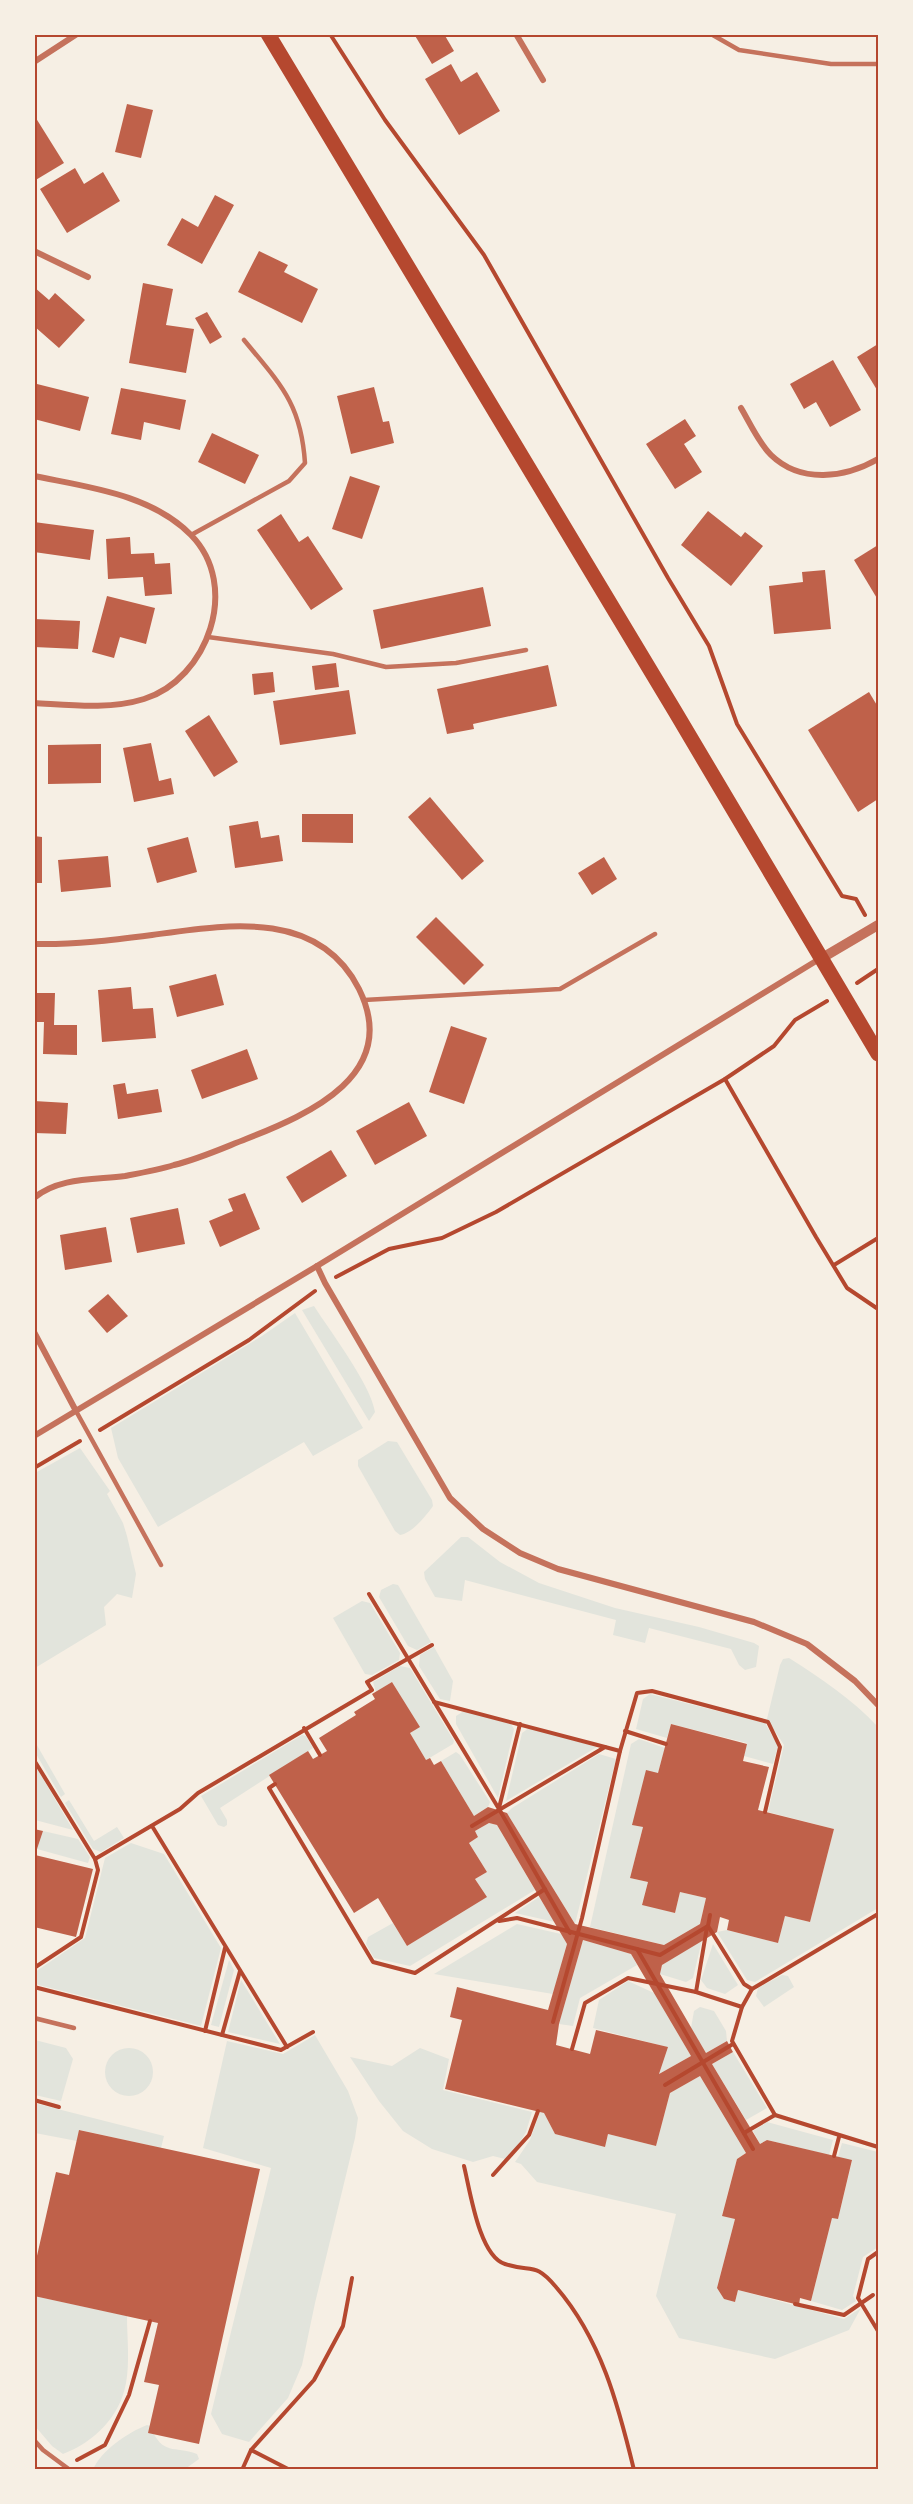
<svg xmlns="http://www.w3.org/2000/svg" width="913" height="2504" viewBox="0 0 913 2504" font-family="'Noto Sans',sans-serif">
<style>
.green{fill:#e2e4dc}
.building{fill:#bf614a;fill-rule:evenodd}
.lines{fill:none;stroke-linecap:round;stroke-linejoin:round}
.path{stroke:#b5482f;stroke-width:4}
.service{stroke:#c5725c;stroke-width:4.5}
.minor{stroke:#c5725c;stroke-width:6}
.tertiary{stroke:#c5725c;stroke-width:10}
.primary{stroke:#b5482f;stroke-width:15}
.neatline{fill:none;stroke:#b5482f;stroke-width:2}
</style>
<rect width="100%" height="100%" fill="#f6efe4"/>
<g class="green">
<path d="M314 1306C330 1331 371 1385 375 1412L369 1421 302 1310Z"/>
<polygon points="295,1313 363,1428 313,1456 304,1442 158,1527 118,1458 111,1428 262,1336"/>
<path d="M388 1441 397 1442 432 1500 433 1506C425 1517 412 1533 400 1535L395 1531 358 1466V1460Z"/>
<polygon points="80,1448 110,1491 107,1494 123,1523 127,1536 136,1574 132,1598 117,1594 104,1607 106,1625 35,1668 35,1473"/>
<polygon points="461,1537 468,1537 500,1562 539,1583 615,1608 699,1627 754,1643 759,1646 756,1667 745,1670 739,1665 731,1649 649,1628 645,1643 613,1635 616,1620 465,1580 462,1601 435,1597 425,1579 424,1572"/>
<polygon points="393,1584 398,1585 431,1642 417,1650 408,1646 379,1597 381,1590"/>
<polygon points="362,1601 370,1603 400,1653 399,1660 372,1675 365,1674 333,1618"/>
<polygon points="434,1647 453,1681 450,1701 440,1699 419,1666 420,1655"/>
<path d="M789 1658C822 1679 852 1699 878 1727V1908L755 1982 747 1980 717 1932 727 1930 778 1943 785 1916 810 1922 834 1829 768 1812 784 1745 767 1719 780 1665 783 1659Z"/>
<polygon points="400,1666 410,1668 454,1741 453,1744 426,1760 410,1733 419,1726 392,1682 376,1692 373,1682"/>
<polygon points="650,1694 765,1723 778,1746 773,1764 744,1756 747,1743 671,1724 667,1738 636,1729 643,1699"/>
<polygon points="464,1711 511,1724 514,1729 498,1798 456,1724 456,1716"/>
<polygon points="529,1728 597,1747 506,1801 522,1733"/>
<polygon points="302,1735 306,1736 313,1748 220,1808 227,1820 227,1825 224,1827 218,1825 201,1796"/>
<polygon points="639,1739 665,1748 658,1773 633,1825 643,1827 630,1878 648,1882 642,1904 675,1913 680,1892 706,1898 700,1924 664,1945 590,1927 631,1744"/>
<polygon points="34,1740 65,1794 61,1797 35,1752"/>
<polygon points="456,1752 460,1755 490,1802 488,1807 474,1816 441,1761"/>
<polygon points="599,1754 616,1759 575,1924 507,1813 512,1808"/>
<polygon points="34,1765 35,1765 73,1830 35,1820"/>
<polygon points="69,1800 94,1841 117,1827 124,1838 101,1852 93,1849 65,1803"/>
<polygon points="489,1823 497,1825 535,1890 410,1966 374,1958 366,1944 368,1937 393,1923 407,1946 486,1897 475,1879 487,1872 469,1843 478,1837 475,1831"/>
<polygon points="43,1831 78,1839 90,1857 88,1863 37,1849"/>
<polygon points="131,1843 164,1854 221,1948 201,2026 35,1984 35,1972 85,1938 105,1858"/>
<polygon points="539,1897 555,1922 515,1913"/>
<polygon points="517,1924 561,1934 567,1944 553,1994 434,1974"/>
<polygon points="583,1940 631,1954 637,1965 580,1998 573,2026 559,2024"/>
<polygon points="702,1940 693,1978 686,1982 660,1974 662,1965"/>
<polygon points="713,1944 738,1985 725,1994 707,1988 701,1980"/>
<polygon points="229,1960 234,1970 219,2027 211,2025"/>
<polygon points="782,1975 788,1976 794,1987 764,2007 756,1996 758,1988"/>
<polygon points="241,1980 280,2044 228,2032"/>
<polygon points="628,1981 654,1993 691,2056 659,2074 667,2047 593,2028 599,2000"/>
<polygon points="700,2007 714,2011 726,2031 727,2041 706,2053 691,2028 694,2011"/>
<polygon points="315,2035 348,2091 358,2118 355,2138 315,2303 302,2365 288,2398 249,2442 222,2434 211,2414 271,2168 203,2148 227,2041 283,2054"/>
<polygon points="35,2040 66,2048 73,2059 61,2101 35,2095"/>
<circle cx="129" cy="2072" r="24"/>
<polygon points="420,2048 449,2059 443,2090 532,2112 526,2132 509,2160 493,2156 473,2162 432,2149 403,2131 379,2101 350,2057 392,2066"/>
<polygon points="733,2052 767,2108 746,2120 712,2064"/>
<polygon points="700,2076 746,2153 737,2159 722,2215 735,2219 717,2288 724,2299 735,2302 738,2290 844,2319 861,2308 849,2330 775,2359 679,2338 656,2296 676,2214 537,2182 521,2164 515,2162 530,2140 540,2112 544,2113 555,2134 605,2146 608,2134 656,2146 670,2093"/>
<polygon points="34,2103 164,2136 161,2148 80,2130 77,2141 35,2133"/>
<polygon points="767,2122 833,2140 829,2155 767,2140 760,2144 753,2131"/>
<polygon points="842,2143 878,2152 878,2247 863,2257 853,2296 856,2301 842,2310 811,2301 832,2218 838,2219 852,2161 838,2157"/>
<path d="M34 2296 127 2316C127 2337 130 2362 126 2383 120 2417 94 2442 63 2454L52 2446 35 2426Z"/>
<path d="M147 2425 150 2426C163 2457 174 2445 197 2454L199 2459 185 2469 93 2470C100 2451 129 2432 147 2425Z"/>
</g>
<g class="building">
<polygon points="414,34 444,34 454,51 432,64"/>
<polygon points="451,64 461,82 477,72 500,111 459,135 425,79"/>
<polygon points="127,104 153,110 141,158 115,152"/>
<polygon points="34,115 64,163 34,181"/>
<polygon points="75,168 84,184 103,172 120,201 67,233 40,189"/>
<polygon points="215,195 234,205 202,264 167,245 182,218 198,227"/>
<polygon points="259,251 288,265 284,272 318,289 302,323 238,292"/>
<polygon points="143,283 173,289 166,325 194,329 186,373 129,363"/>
<polygon points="34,287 49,300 55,293 85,320 59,348 34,326"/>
<polygon points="207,312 222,337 210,344 195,318"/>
<polygon points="878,344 878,389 877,390 857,357"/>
<polygon points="833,360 861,410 830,427 816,402 804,409 790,384"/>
<polygon points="37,384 89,397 80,431 34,419"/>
<polygon points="374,387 383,422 389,421 394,443 351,454 337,396"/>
<polygon points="121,388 186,400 180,430 144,422 141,440 111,434"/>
<polygon points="685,419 696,436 684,444 702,472 675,489 646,444"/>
<polygon points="212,433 259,455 245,484 198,462"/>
<polygon points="350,476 380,486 362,539 332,529"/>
<polygon points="708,511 741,537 745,532 763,546 731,586 681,545"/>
<polygon points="281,514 299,542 308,536 343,589 311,610 257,530"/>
<polygon points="34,522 94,530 90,560 34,552"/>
<polygon points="130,537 131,554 154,553 155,564 170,563 172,594 145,596 143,577 108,579 106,539"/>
<polygon points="878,545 878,600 854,560"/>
<polygon points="825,570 831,629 774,634 769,586 803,582 802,572"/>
<polygon points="483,587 491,626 381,649 373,610"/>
<polygon points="107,596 155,608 146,644 120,637 114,658 92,652"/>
<polygon points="34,619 80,621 78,649 34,647"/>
<polygon points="336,663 339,687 315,690 312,666"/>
<polygon points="548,665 557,706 473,724 474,729 447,734 437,689"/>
<polygon points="273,672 275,692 254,695 252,674"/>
<polygon points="349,690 356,734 280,745 273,701"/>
<polygon points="869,692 878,707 878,799 858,812 808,730"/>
<polygon points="209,715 238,762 214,777 185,731"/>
<polygon points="151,743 159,781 171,778 174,794 134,802 123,748"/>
<polygon points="101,744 101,783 48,784 48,745"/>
<polygon points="430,797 484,861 462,880 408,817"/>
<polygon points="302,814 353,814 353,843 302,842"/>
<polygon points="258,821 261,838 279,835 283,861 235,868 229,826"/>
<polygon points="34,836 42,837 42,883 34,883"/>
<polygon points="188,837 197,872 157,883 147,848"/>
<polygon points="108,856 111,887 61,892 58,860"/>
<polygon points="604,857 617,879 592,895 578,873"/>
<polygon points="436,917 484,965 464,985 416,937"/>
<polygon points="216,974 224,1005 177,1017 169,986"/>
<polygon points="131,987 133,1009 153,1008 156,1038 102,1042 98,990"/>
<polygon points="34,993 55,993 54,1025 77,1025 77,1055 43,1054 44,1022 34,1022"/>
<polygon points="451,1026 487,1038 464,1104 429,1092"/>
<polygon points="247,1049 258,1079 202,1099 191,1070"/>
<polygon points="125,1083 127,1094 158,1089 162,1112 118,1119 113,1085"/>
<polygon points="34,1101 68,1103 66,1134 34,1133"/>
<polygon points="409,1102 427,1136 375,1165 356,1131"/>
<polygon points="331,1150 347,1176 302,1203 286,1177"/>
<polygon points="245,1193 260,1229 220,1247 209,1221 233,1211 228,1199"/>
<polygon points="178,1208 185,1244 137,1253 130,1218"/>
<polygon points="106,1227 112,1262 65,1270 60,1235"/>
<polygon points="108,1294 128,1316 107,1333 88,1311"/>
<path d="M392 1682 420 1727 410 1733 426 1760 430 1758 434 1765 441 1761 474 1816 488 1807 507 1813 575 1924 664 1945 700 1924 706 1898 680 1892 675 1913 642 1905 648 1882 630 1878 643 1827 632 1825 646 1770 658 1773 671 1724 747 1744 743 1761 769 1767 758 1810 834 1829 810 1922 785 1916 778 1943 727 1930 729 1920 720 1917 717 1932 662 1965 660 1974 706 2053 727 2041 733 2052 712 2064 760 2144 767 2140 852 2160 838 2219 832 2218 811 2301 800 2298 799 2305 738 2290 735 2302 724 2299 717 2288 735 2219 722 2216 737 2159 746 2153 700 2076 670 2093 656 2146 608 2134 605 2147 555 2134 544 2113 445 2089 462 2020 450 2017 457 1987 548 2010 567 1944 497 1825 489 1823 475 1831 478 1837 469 1843 487 1872 475 1879 487 1897 407 1946 378 1898 354 1913 269 1775 308 1751 313 1759 327 1751 319 1738 356 1715 354 1712 375 1699 372 1694ZM583 1940 631 1954 691 2056 659 2074 668 2047 596 2030 590 2054 556 2045 559 2024Z"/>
<polygon points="34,1829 43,1831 35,1855 93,1869 76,1937 34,1927"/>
<polygon points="79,2130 260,2169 199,2444 148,2433 159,2385 144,2382 158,2323 34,2296 34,2269 56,2172 69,2175"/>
</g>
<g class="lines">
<g class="path">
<polyline points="330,34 385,120 484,255 668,578 709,646 737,724 842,896 856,899 865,915"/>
<polyline points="857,983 878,969"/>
<polyline points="725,1079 816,1237 847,1288 878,1309"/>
<polyline points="834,1265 878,1238"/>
<polyline points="336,1277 389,1249 442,1238 496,1212 725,1079 774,1046 795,1020 827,1001"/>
<polyline points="100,1430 249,1340 315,1291"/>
<polyline points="34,1468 80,1441"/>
<polyline points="369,1594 499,1809 570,1933"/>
<polyline points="434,1702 605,1747"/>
<polyline points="304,1728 320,1755"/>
<polyline points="625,1731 666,1744"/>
<polyline points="34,1760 95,1859 180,1809 198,1793 372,1690 367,1682 432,1645"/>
<polyline points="275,1784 269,1788 373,1962 415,1973 545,1889"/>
<polyline points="499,1808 520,1724"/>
<polyline points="152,1826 287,2047"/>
<polyline points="472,1826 605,1747 620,1751"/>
<polyline points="878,1914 752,1989 742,2007 732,2041 775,2115 878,2147"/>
<polyline points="499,1921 517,1918 660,1955 708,1926 710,1915"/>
<polyline points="708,1926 744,1984 752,1989"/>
<polyline points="637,1949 753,2149"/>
<polyline points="34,1968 81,1937 98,1870 95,1859"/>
<polyline points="34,1987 281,2050 313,2032"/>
<polyline points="696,1992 707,1927"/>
<polyline points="553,2022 582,1918 620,1751 637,1693 652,1691 768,1722 780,1747 765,1812"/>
<polyline points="205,2031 225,1948"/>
<polyline points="222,2035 240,1971"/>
<polyline points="572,2049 585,2003 628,1978 696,1992 742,2007"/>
<polyline points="665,2085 733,2044"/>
<polyline points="34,2100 59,2107"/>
<polyline points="744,2133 775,2115"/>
<polyline points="834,2156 839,2137"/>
<path d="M464 2166C470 2190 479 2256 505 2264 532 2273 534 2261 556 2287 601 2339 618 2404 634 2470"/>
<polyline points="493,2175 529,2135 538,2111"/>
<polyline points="878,2252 868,2259 858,2298 878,2331"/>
<polyline points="795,2304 844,2315 873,2295"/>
<polyline points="77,2460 105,2445 129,2395 150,2321"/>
<polyline points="242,2470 251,2450"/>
<polyline points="290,2470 251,2450 314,2380 343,2326 352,2278"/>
</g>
<g class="service">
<polyline points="711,34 739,50 831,64 878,64"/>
<path d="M191 535 289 481 305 463C301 403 280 384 244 340"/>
<polyline points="208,637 333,654 386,667 456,663 526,650"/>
<polyline points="364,1000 560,989 655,934"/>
<polyline points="76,1411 161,1565"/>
<polyline points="34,2018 74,2028"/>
<polyline points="34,2440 43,2450 70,2470"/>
</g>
<g class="minor">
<polyline points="516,34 543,80"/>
<polyline points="34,62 77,34"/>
<polyline points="34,251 88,277"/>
<path d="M741 408C750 423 758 442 771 455 801 484 845 478 878 459"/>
<path d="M34 476C87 487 151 494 191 535 241 586 208 679 144 699 109 710 70 705 34 703"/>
<path d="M34 944C74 945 113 940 152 935 225 925 318 908 359 989 401 1074 310 1114 246 1139 223 1148 199 1159 174 1165 158 1170 141 1173 125 1176 95 1180 59 1177 34 1198"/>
<polyline points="317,1266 325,1283 450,1498 483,1529 520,1553 558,1569 754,1622 807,1644 855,1681 878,1705"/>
<polyline points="34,1332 76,1411"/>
<polyline points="34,1436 317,1266 821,958"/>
</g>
<polyline class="tertiary" points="822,958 878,925"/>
<polyline class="primary" points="268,34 676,713 878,1054"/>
</g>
<rect width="913" height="2504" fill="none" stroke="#f6efe4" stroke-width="72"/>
<rect x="36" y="36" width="841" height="2432" class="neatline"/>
</svg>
